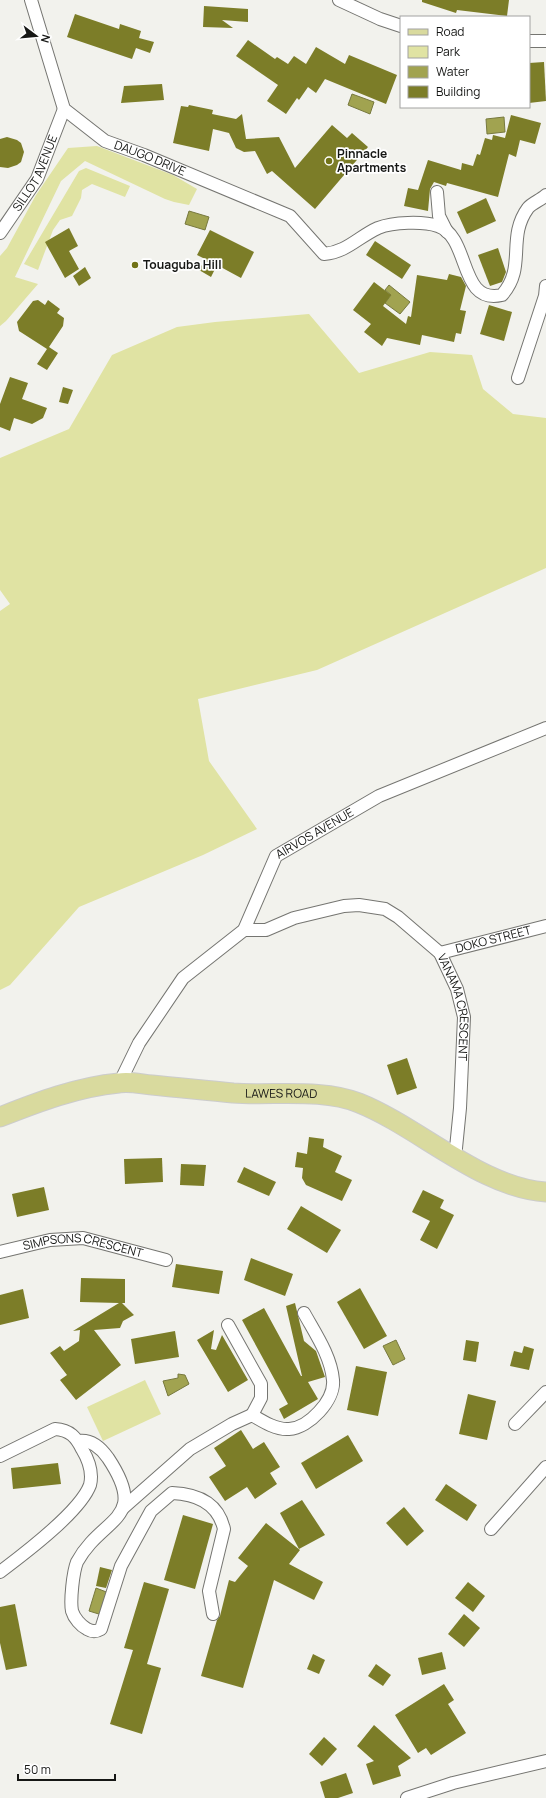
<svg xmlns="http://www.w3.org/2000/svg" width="546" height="1798" viewBox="0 0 546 1798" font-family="Manrope,sans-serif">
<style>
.green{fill:#e0e3a3}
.water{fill:#a1a350;stroke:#77793e}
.building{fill:#7c7d28}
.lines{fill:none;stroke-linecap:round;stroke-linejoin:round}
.minor-casing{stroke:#757571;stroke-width:14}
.primary-casing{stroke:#ccc;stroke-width:21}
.minor{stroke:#fff;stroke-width:12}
.primary{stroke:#d9da9e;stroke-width:19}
.poi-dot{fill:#727318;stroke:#fff;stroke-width:1.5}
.labels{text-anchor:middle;stroke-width:3.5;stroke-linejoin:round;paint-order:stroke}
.poi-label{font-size:12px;font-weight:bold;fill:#161715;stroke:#fff;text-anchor:start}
.street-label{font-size:12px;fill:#161715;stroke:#fff}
</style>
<rect width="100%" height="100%" fill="#f2f2ed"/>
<g class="green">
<polygon points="97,146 173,175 197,189 189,205 174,202 165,199 85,161 61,181 15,277 38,284 6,321 0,326 0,256 7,248 36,195 68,148"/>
<polygon points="86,168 130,186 125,197 92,184 82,190 81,198 72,216 60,220 53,230 38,270 24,264 79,171"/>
<polygon points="309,314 359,373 430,352 472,355 483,389 513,414 546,418 546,568 317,670 198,699 209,761 257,829 203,855 79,907 10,985 0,990 0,611 10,604 0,590 0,458 69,429 112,355 177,327 215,322"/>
<polygon points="145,1380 161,1414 103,1441 87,1407"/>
</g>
<g class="water">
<polygon points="352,94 374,102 370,114 348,105"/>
<polygon points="504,117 505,132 487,134 486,119"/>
<polygon points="189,211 209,217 205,230 185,224"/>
<polygon points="389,285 410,302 400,314 385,303 391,295 385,290"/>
<polygon points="396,1340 405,1359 393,1365 383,1346"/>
<polygon points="178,1374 185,1375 189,1384 168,1396 163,1381 178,1378"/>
<polygon points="96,1588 109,1593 102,1615 89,1611"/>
</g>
<g class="building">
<polygon points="422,0 509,0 507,16 457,10 456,13 422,2"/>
<polygon points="204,6 248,9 248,22 222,20 233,28 203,27"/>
<polygon points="75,14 119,29 120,24 141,31 139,38 154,42 150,53 136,48 132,59 67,37"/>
<polygon points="248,40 275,59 277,57 288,64 294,56 306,64 316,47 345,64 349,55 397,75 386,104 325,79 316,93 308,87 299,100 297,98 286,114 267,101 278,85 236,56"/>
<polygon points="544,62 546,101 529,103 529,63"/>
<polygon points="162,84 164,100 121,103 124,86"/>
<polygon points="189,105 213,110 212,114 236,119 242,114 246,139 279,137 295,168 332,125 347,138 352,133 368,147 315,209 272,171 267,174 255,151 244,152 236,148 229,133 213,129 209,151 173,143 181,106 188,107"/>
<polygon points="511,115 541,123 535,144 520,140 516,157 509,154 498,197 447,183 446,186 434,182 430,189 428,211 404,206 408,188 418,190 428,160 461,170 462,163 473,166 477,154 480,155 485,138 492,140 493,135 505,138"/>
<polygon points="7,137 17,140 21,143 24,152 21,162 17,165 8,168 0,167 0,139"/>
<polygon points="486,198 496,221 467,234 457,212"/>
<polygon points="69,228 78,246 69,251 79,269 65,278 45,242"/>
<polygon points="210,230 254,252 241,278 217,265 211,277 199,270 205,259 197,255"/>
<polygon points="375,241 411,265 402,279 366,255"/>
<polygon points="498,248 506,272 502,282 490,286 478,255"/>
<polygon points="85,267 91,278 79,286 73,276"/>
<polygon points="449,274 461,277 466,286 460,310 466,311 461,334 456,333 454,342 422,335 420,345 387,338 382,346 364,332 371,324 353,310 374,282 391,295 383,306 406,324 408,316 411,317 417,275 447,280"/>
<polygon points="38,300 45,305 48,300 60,309 57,313 64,318 63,326 49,347 58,353 47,370 37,364 47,349 19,331 17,322 33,301"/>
<polygon points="489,305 512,312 504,341 480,334"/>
<polygon points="10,377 28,383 22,399 47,408 43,418 32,424 14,418 10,431 0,427 0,404"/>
<polygon points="63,387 73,390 68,404 59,402"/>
<polygon points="407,1058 417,1088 397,1095 387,1065"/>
<polygon points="309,1137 324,1139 323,1147 342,1156 335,1172 352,1180 342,1201 306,1185 302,1178 303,1168 295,1167 297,1152 307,1154"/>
<polygon points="162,1158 163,1182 125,1184 124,1159"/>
<polygon points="181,1164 206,1165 204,1186 180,1185"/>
<polygon points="244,1167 276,1182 269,1196 237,1182"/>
<polygon points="44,1187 49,1210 17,1217 12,1194"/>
<polygon points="423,1190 444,1200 440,1208 454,1215 437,1249 420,1240 430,1221 412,1212"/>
<polygon points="301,1206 341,1230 327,1253 287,1229"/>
<polygon points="251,1258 293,1274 285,1296 244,1280"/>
<polygon points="176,1264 223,1271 219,1294 172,1287"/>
<polygon points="81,1278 125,1279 125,1303 122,1303 134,1315 123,1321 120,1328 94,1330 121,1365 76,1400 60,1380 67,1375 50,1353 60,1346 64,1351 79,1341 80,1330 73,1331 119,1303 80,1302"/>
<polygon points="360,1288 387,1336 364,1349 337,1302"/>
<polygon points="23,1289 29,1318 0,1325 0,1295"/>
<polygon points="295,1303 304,1341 316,1351 325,1377 308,1382 318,1399 284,1419 279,1409 288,1404 242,1320 264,1308 301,1376 302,1376 286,1306"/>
<polygon points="214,1330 211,1349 216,1350 222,1335 248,1380 228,1392 197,1340"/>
<polygon points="175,1331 179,1357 135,1364 131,1339"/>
<polygon points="466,1340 479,1342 476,1362 463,1360"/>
<polygon points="524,1346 534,1349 529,1370 510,1366 514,1351 522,1353"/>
<polygon points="356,1366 387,1372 378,1416 347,1410"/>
<polygon points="468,1394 496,1401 487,1440 459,1434"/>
<polygon points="241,1430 253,1449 264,1442 280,1467 270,1473 277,1484 255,1499 247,1487 225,1501 209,1477 226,1466 214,1448"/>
<polygon points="348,1435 363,1461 316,1489 301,1463"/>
<polygon points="58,1463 61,1484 13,1489 11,1468"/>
<polygon points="446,1484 477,1505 467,1521 435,1500"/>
<polygon points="302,1500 325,1535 299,1549 280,1513"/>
<polygon points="404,1507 424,1531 407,1546 386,1523"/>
<polygon points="183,1515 213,1524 195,1589 164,1580"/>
<polygon points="266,1523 300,1550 289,1564 323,1582 314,1600 274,1580 243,1688 201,1676 217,1620 220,1616 229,1580 235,1582 248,1566 238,1558"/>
<polygon points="100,1567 112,1570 106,1588 96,1586"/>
<polygon points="144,1582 169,1589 147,1664 161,1668 142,1734 110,1724 133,1650 124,1648"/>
<polygon points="468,1582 485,1596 473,1612 455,1598"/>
<polygon points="15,1604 27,1666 6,1670 0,1643 0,1607"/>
<polygon points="464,1614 480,1628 464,1647 448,1634"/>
<polygon points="442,1652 446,1669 422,1675 418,1658"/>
<polygon points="313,1654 325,1660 319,1674 307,1669"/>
<polygon points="376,1664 391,1675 383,1686 368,1676"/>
<polygon points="444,1684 454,1700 448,1704 466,1733 431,1755 426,1748 418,1753 395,1715"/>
<polygon points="374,1725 411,1758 398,1766 401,1776 373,1785 366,1764 374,1761 357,1746"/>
<polygon points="324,1737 337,1749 322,1766 309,1754"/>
<polygon points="346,1773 353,1793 338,1798 325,1798 320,1782"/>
</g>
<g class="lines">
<defs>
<g id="minor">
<path id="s1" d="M31 0 64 109 105 141 144 155 290 216 324 254C347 252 358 237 378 228 393 222 423 221 438 226 471 237 458 305 502 295 527 267 506 238 528 208 532 203 541 200 546 195"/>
<polyline points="339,0 380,19 401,26"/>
<polyline points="529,41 546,41"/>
<polyline points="437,192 439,216 447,232"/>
<path id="s2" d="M0 233 37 179 64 109"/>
<polyline points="518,378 545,296 546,286"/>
<path id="s3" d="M244 930H266L294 918 344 906 359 905 385 909 398 917 440 953 457 989 464 1017 460 1108 455 1158"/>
<path id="s4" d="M440 953 546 926"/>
<path id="s5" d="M120 1082 139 1043 183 978 244 930 276 856 379 796 546 728"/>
<path id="s6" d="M0 1252 50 1240 83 1238 166 1260"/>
<polyline points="228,1325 261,1384 261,1398 252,1415"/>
<polyline points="515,1424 546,1392"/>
<path d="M78 1441C91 1439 101 1448 108 1458 150 1521 102 1516 77 1562 73 1572 70 1601 72 1611 74 1618 81 1626 87 1629 92 1632 96 1632 101 1629L121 1566 151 1511 172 1493C197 1494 218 1503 224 1529L209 1591 213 1614"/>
<path d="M0 1456 55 1429C70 1430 76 1437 82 1449 88 1459 93 1473 90 1485 80 1512 24 1554 0 1572"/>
<path d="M123 1508 190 1449 232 1424 252 1415C262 1421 276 1430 289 1429 309 1428 335 1400 333 1380 331 1356 315 1333 304 1313"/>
<polyline points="491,1529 546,1467"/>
<polyline points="407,1798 453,1783 546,1761"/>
</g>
<g id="primary">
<path id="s7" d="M0 1117C38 1102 77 1087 119 1083 129 1081 141 1084 152 1085 179 1088 206 1090 233 1093 272 1096 322 1088 359 1103 419 1127 481 1188 546 1192"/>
</g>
</defs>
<use href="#minor" class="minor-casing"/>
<use href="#primary" class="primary-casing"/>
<use href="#minor" class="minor"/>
<use href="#primary" class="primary"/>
</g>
<g class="poi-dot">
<circle cx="329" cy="161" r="4"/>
<circle cx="135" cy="265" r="4"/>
</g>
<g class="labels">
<g class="poi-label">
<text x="337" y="158">Pinnacle<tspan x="337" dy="14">Apartments</tspan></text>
<text x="143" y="269">Touaguba Hill</text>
</g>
<g class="street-label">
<text dy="4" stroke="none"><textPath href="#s1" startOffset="214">DAUGO DRIVE</textPath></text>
<text dy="4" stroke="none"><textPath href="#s2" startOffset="70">SILLOT AVENUE</textPath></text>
<text dy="4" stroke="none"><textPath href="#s5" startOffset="325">AIRVOS AVENUE</textPath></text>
<text dy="4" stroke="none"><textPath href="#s4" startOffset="55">DOKO STREET</textPath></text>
<text dy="4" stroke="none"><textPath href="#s3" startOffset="273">VANAMA CRESCENT</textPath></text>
<text dy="4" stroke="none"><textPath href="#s7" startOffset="287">LAWES ROAD</textPath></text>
<text dy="4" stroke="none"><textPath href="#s6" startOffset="85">SIMPSONS CRESCENT</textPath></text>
</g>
</g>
<rect x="400" y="16" width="130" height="92" fill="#ffffff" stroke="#a2a2a1"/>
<rect x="408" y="29" width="20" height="6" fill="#d9da9e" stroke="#a2a2a1"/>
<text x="436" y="36" font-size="12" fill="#161715">Road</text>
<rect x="408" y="46" width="20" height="12" fill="#e0e3a3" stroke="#a2a2a1"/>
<text x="436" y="56" font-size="12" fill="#161715">Park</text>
<rect x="408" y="66" width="20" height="12" fill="#a1a350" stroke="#a2a2a1"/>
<text x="436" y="76" font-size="12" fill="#161715">Water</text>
<rect x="408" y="86" width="20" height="12" fill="#7c7d28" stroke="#a2a2a1"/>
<text x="436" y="96" font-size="12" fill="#161715">Building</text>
<g transform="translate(36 36) rotate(106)" stroke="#ffffff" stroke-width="3" paint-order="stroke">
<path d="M0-3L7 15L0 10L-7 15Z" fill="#161715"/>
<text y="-6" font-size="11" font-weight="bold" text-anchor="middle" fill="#161715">N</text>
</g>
<path d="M18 1774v6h97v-6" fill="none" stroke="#161715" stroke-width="2"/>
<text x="24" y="1774" font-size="12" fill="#161715" stroke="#ffffff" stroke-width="3" paint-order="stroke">50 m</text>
</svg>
